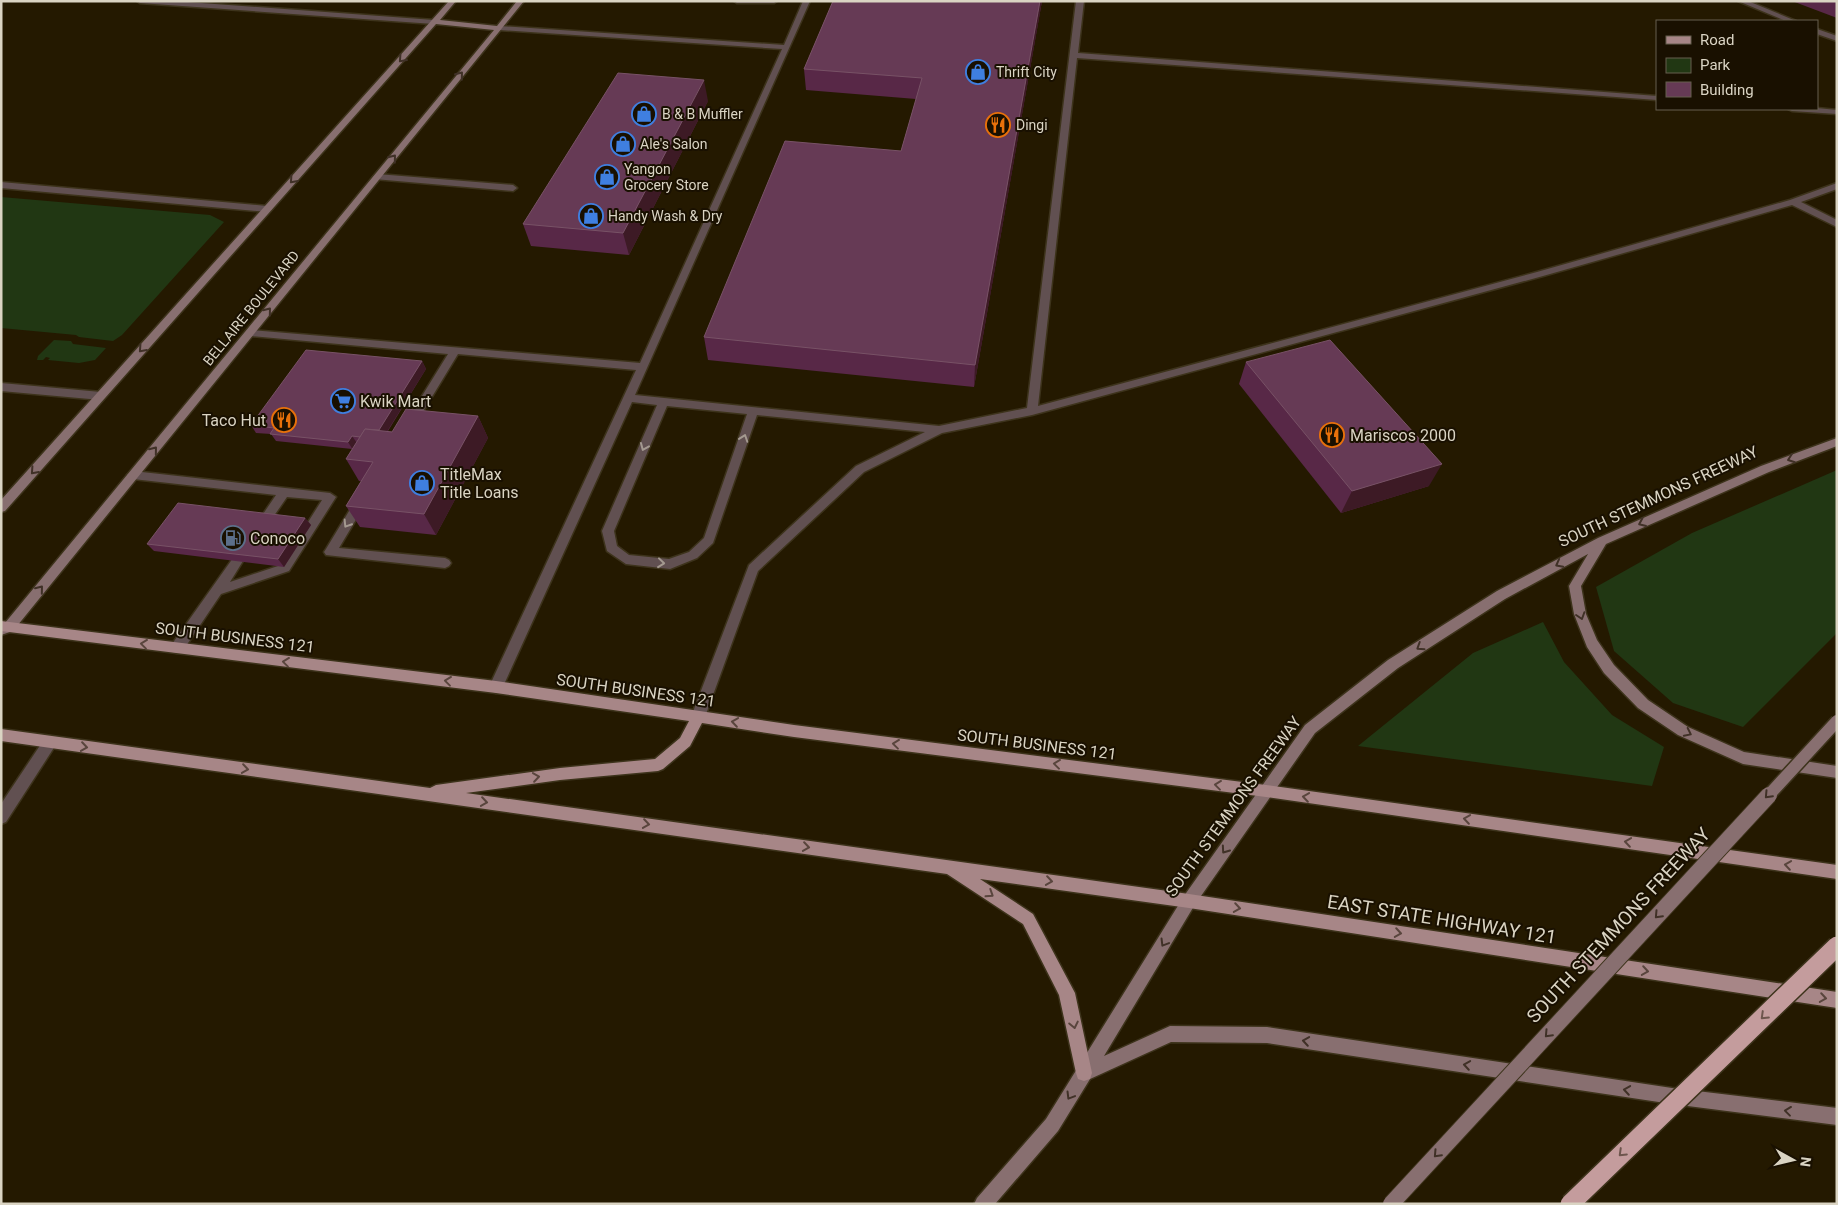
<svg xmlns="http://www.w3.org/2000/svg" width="1838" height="1205" viewBox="0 0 1838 1205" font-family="Roboto,sans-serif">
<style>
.green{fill:#213713}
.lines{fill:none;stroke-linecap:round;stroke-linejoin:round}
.service-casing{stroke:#3d331b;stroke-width:3}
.secondary-casing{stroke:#3d331b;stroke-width:3}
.primary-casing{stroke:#3d331b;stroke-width:3}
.service{fill:#615051;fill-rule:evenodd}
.secondary{fill:#886f70;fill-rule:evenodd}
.primary{fill:#a78687;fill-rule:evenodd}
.secondary-bridge-far1-casing{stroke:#3d331b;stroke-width:15;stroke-linecap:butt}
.secondary-bridge-casing{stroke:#3d331b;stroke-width:18;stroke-linecap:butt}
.motorway-bridge-casing{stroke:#3d331b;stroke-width:22;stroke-linecap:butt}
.secondary-bridge-far1{stroke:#886f70;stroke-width:12}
.secondary-bridge{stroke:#886f70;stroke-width:16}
.motorway-bridge{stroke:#c49c9d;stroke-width:19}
.wall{fill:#582847}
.shaded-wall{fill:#3d1a25}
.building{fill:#663a55;stroke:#785266}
.oneway{stroke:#403127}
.oneway2{stroke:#a49990}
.oneway3{stroke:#59453d}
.oneway4{stroke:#6e564e}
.labels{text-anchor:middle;stroke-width:4;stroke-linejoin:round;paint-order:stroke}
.far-poi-label{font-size:14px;fill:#dad4c3;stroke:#191000;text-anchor:start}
.far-street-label{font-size:14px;fill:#dad4c3;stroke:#191000}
.poi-label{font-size:16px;fill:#dad4c3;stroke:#191000;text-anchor:start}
.street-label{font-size:16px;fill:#dad4c3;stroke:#191000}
.near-street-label{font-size:19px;fill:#dad4c3;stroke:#191000}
</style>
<rect width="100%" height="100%" fill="#241900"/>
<g class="green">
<polygon points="1,197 210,215 224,222 122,335 113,341 79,337 76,335 1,328"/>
<polygon points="54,340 71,341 73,344 106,348 95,360 79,363 48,360 50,358 46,357 43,360 37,360 38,356"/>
<polygon points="1837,470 1837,633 1743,727 1673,703 1614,651 1596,587 1692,533"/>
<polygon points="1543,622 1564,662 1612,715 1664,747 1652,786 1358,746 1473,653"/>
</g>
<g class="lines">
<defs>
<g id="service">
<polygon points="137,1 174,1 434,20 438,22 434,24 140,3"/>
<polygon points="734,1 777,1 774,3 737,3"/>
<path d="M803 1H810L635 395 939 426 1027 408 1076 1H1084L1078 53 1657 96V100L1077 58 1038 406 1537 272 1790 200 1837 183V189L1801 202 1837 220V227L1792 205 1543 276 1032 415 942 433 864 472 758 571 705 717 703 721 698 723 693 721 691 717 749 565 856 466 925 432 757 415 713 543 697 558 670 569 626 564 607 551 602 531 657 405 632 402 501 691 496 693 491 691 489 687 636 370 458 354 413 428 409 429 404 425 448 354 250 336 245 333 250 330 640 363 782 49 499 30 495 28 499 26 784 45ZM667 406 747 414 704 538 689 552 669 559 629 555 617 546 614 531Z"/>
<polygon points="1738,1 1748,1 1796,21 1786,21"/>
<polygon points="1817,29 1837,36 1837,41 1817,34"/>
<polygon points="1817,108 1837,110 1837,114 1792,111 1788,109"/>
<polygon points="377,174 513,185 517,188 513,191 374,179 373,177"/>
<polygon points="1,182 267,206 272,209 267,212 1,188"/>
<polygon points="1,383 101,392 106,396 101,400 1,391"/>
<polygon points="133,471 330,493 336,497 289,571 221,594 182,652 177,653 172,652 171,648 172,644 233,558 241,558 243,561 230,582 281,565 322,500 287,497 269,523 265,524 259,520 276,495 133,479 127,475"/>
<polygon points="361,497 367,501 339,548 445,558 449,560 451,563 449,566 445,568 326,555 324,552 326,549 357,498"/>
<polygon points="50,736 55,738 57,742 55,746 6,822 1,824 1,804 45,738"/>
</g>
<g id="secondary">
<polygon points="449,1 456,1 440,20 497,26 517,1 524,1 13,631 1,635 1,625 5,623 494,30 436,24 5,511 1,512 1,500"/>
<polygon points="1837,438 1837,446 1769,472 1606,544 1581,586 1586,614 1597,640 1614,665 1648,700 1688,727 1744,752 1837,766 1837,778 1743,764 1678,735 1638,708 1604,673 1587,647 1574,614 1569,586 1588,554 1505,599 1398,668 1315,733 1194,906 1104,1056 1170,1026 1267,1027 1672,1088 1837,1108 1837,1125 1672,1104 1267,1043 1171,1042 1090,1079 1058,1131 995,1204 974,1204 977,1198 1046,1119 1184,896 1305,725 1388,660 1497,591 1598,538 1761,466"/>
</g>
<polygon id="primary" points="1,621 496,681 794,725 1266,785 1837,865 1837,879 1266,797 794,737 702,723 690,746 663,769 658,771 560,780 466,793 1189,894 1837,992 1837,1008 1189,908 980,879 1033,914 1075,993 1092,1073 1090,1079 1084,1081 1078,1079 1076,1073 1059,995 1023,924 947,874 1,741 1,729 430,788 436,785 560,768 655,759 680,738 689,721 496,693 1,631"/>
</defs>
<use href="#service" class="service-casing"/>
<use href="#secondary" class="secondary-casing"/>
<use href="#primary" class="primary-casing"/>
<use href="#service" class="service"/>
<use href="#secondary" class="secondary"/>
<use href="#primary" class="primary"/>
<defs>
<polyline id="secondary-bridge-far1" points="1768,796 1837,721"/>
<polyline id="secondary-bridge" points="1391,1204 1769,795"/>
<polyline id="motorway-bridge" points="1570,1204 1837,946"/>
</defs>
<use href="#secondary-bridge-far1" class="secondary-bridge-far1-casing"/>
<use href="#secondary-bridge" class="secondary-bridge-casing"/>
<use href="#motorway-bridge" class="motorway-bridge-casing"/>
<use href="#secondary-bridge-far1" class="secondary-bridge-far1"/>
<use href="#secondary-bridge" class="secondary-bridge"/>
<use href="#motorway-bridge" class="motorway-bridge"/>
</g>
<g class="wall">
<polygon points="833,1 1042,1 974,387 708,360 704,337 901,151 916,99 806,90 804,69"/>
<polygon points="1792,1 1837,1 1837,18"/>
<polygon points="708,101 629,255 531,246 523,224"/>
<polygon points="422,361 426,369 388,431 392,432 478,416 488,438 436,535 360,527 346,506 361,481 359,481 346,459 352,449 276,441 271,434 256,433 251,425"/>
<polygon points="1246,362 1429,486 1341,513 1239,384"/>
<polygon points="305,518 311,525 284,567 154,551 147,544"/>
</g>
<g class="shaded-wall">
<polygon points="1040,1 1042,1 974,387 975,365"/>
<polygon points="704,80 708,101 629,255 623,233"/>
<polygon points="422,361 426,369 378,446 374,438"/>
<polygon points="478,416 488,438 436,535 424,514"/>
<polygon points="352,436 357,443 353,450 348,442"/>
<polygon points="1442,464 1429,486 1341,513 1352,491"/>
<polygon points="305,518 311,525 284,567 278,559"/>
</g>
<g class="building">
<polygon points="833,1 1040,1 975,365 704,337 785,141 901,151 922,78 804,69"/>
<polygon points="618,73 704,80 623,233 523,224"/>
<polygon points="1330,340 1442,464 1352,491 1246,362"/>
<polygon points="306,350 422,361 379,430 365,429 360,437 352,436 348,442 270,434 274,428 251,425"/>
<polygon points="406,409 478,416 424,514 346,506 373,462 346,459 365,429 392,432"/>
<polygon points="178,503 305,518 278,559 147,544"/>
</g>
<defs><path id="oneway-chevron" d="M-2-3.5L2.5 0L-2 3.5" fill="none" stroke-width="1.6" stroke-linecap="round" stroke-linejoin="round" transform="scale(1.25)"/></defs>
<g class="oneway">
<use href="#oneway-chevron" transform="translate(402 59) rotate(132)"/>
<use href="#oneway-chevron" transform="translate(460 75) rotate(-51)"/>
<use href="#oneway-chevron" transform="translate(393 158) rotate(-51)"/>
<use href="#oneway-chevron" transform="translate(293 180) rotate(132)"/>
<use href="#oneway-chevron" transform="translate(268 311) rotate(-51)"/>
<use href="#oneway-chevron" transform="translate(142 349) rotate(132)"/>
<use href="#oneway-chevron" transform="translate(154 450) rotate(-51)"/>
<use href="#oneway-chevron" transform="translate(1791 459) rotate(160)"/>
<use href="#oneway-chevron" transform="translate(34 471) rotate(132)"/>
<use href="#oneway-chevron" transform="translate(1642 523) rotate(156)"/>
<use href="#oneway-chevron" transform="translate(1559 564) rotate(152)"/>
<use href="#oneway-chevron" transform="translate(40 589) rotate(-51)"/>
<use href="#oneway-chevron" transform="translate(1581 616) rotate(72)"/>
<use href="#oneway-chevron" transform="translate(1420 647) rotate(147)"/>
<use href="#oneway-chevron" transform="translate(1688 733) rotate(26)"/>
<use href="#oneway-chevron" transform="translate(1768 795) rotate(133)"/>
<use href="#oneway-chevron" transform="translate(1225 850) rotate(125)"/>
<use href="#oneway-chevron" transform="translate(1658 915) rotate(133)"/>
<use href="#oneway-chevron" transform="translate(1164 943) rotate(121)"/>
<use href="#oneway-chevron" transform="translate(1548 1034) rotate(133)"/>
<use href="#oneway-chevron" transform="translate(1306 1041) rotate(-171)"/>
<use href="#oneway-chevron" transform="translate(1467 1065) rotate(-171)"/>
<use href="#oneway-chevron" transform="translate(1627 1090) rotate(-171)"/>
<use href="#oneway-chevron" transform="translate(1070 1096) rotate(121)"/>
<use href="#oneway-chevron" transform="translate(1788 1111) rotate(-173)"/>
<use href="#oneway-chevron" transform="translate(1437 1154) rotate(133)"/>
</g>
<g class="oneway2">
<use href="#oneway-chevron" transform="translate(744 438) rotate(-71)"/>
<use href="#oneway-chevron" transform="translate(644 447) rotate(113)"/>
<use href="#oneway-chevron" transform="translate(347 524) rotate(122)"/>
<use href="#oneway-chevron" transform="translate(661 563) rotate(6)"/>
</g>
<g class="oneway3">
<use href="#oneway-chevron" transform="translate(144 644) rotate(-173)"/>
<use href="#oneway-chevron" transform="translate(286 662) rotate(-173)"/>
<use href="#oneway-chevron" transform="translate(448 681) rotate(-173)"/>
<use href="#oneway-chevron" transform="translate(735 722) rotate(-172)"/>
<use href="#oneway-chevron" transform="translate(896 744) rotate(-173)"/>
<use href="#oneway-chevron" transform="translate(84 747) rotate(8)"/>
<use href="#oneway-chevron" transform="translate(1057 764) rotate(-173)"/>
<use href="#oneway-chevron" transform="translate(245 769) rotate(8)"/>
<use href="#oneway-chevron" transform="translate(536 777) rotate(-8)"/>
<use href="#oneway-chevron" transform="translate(1218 785) rotate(-173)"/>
<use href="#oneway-chevron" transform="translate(1306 797) rotate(-172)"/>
<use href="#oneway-chevron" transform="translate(484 802) rotate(8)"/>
<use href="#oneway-chevron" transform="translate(1467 819) rotate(-172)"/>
<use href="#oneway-chevron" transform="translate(646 824) rotate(8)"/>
<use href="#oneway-chevron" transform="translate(1628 842) rotate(-172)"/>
<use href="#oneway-chevron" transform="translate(806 847) rotate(8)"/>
<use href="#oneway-chevron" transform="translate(1788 865) rotate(-172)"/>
<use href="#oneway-chevron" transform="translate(1049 881) rotate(8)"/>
<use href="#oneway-chevron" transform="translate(990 894) rotate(33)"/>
<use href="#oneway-chevron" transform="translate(1237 908) rotate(9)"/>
<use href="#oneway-chevron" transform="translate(1398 933) rotate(9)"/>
<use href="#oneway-chevron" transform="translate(1645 971) rotate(9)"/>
<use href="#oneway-chevron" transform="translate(1823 998) rotate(9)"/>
<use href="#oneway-chevron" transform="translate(1074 1025) rotate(78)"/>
</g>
<g class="oneway4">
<use href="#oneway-chevron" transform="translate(1764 1016) rotate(136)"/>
<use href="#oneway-chevron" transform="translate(1622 1153) rotate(136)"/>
</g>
<defs>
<symbol id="shop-ring" viewBox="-11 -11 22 22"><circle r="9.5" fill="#191000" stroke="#3f7fe0" stroke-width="1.5"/><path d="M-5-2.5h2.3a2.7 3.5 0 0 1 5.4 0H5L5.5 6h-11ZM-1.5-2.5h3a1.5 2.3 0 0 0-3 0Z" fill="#3f7fe0"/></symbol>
<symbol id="restaurant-ring" viewBox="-11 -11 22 22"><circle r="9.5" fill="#191000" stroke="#e8710a" stroke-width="1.5"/><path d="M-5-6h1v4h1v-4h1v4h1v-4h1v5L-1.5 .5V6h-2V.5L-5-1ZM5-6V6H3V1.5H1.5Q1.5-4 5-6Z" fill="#e8710a"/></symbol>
<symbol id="supermarket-ring" viewBox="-11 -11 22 22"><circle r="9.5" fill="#191000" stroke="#3f7fe0" stroke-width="1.5"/><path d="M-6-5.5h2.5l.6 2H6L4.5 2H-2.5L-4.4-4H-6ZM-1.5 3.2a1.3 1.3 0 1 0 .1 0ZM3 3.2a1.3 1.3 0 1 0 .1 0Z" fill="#3f7fe0"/></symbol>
<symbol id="fuel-ring" viewBox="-11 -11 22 22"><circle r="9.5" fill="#191000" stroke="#5c6f8a" stroke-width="1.5"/><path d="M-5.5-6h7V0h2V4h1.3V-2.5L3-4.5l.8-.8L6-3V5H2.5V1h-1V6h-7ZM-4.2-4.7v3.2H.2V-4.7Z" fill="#5c6f8a"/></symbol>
</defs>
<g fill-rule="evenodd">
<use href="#shop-ring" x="964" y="58" width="28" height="28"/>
<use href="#shop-ring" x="630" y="100" width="28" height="28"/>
<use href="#restaurant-ring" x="984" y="111" width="28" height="28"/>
<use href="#shop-ring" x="609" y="130" width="28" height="28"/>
<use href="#shop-ring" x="593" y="163" width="28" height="28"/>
<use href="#shop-ring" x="577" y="202" width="28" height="28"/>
<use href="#supermarket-ring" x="329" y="387" width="28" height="28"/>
<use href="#restaurant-ring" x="270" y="406" width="28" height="28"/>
<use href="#restaurant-ring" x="1318" y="421" width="28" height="28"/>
<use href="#shop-ring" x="408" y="469" width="28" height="28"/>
<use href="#fuel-ring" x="219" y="524" width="28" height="28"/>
</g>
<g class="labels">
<g class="far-poi-label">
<text x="996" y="77">Thrift City</text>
<text x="662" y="119">B &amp; B Muffler</text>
<text x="1016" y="130">Dingi</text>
<text x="640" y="149">Ale's Salon</text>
<text x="624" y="174">Yangon<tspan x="624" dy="16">Grocery Store</tspan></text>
<text x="608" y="221">Handy Wash &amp; Dry</text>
</g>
<g class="far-street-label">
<text transform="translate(251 308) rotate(-51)" y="5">BELLAIRE BOULEVARD</text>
</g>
<g class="poi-label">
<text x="360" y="407">Kwik Mart</text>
<text x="266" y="426" text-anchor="end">Taco Hut</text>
<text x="1350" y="441">Mariscos 2000</text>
<text x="440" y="480">TitleMax<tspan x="440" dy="18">Title Loans</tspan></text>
<text x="250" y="544">Conoco</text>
</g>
<g class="street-label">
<text transform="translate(1658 496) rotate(-25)" y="6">SOUTH STEMMONS FREEWAY</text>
<text transform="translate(235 637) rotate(7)" y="6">SOUTH BUSINESS 121</text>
<text transform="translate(636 690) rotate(8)" y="6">SOUTH BUSINESS 121</text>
<text transform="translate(1037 744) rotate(7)" y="6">SOUTH BUSINESS 121</text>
<text transform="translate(1233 806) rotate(-54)" y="6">SOUTH STEMMONS FREEWAY</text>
</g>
<g class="near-street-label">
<text transform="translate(1442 919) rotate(9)" y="7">EAST STATE HIGHWAY 121</text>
<text transform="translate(1618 925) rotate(-47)" y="7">SOUTH STEMMONS FREEWAY</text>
</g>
</g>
<rect width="1838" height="1205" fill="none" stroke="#dad4c3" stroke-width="5"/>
<rect x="1656" y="20" width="162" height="90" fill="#191000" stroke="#665e4e"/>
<rect x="1666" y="36" width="25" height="8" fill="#a78687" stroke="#665e4e"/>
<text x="1700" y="45" font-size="15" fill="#dad4c3">Road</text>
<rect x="1666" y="58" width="25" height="15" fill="#213713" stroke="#665e4e"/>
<text x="1700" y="70" font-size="15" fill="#dad4c3">Park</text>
<rect x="1666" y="82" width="25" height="15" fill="#663a55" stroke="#665e4e"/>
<text x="1700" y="95" font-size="15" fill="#dad4c3">Building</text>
<g transform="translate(1793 1160) rotate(98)" stroke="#191000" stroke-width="4" paint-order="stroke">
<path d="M0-4L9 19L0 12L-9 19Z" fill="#dad4c3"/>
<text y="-8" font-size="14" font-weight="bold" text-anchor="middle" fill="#dad4c3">N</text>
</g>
</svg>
